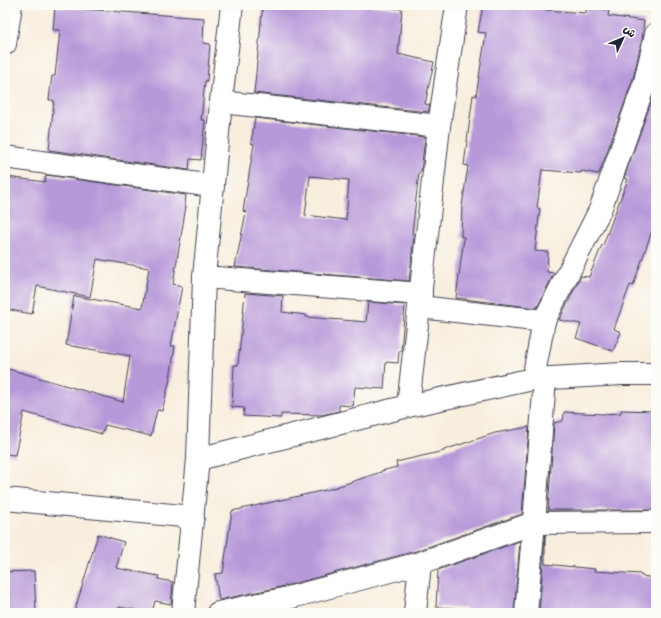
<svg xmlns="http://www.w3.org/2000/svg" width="661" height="618" viewBox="0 0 661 618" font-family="'Balsamiq Sans','Playpen Sans Arabic',sans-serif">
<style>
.building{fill:#b799d9;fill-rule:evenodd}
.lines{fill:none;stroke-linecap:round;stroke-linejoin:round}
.minor-casing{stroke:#424153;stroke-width:24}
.minor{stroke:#fff;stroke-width:22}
</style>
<rect width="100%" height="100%" fill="#fdfcf7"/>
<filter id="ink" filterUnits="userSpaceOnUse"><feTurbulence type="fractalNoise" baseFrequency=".025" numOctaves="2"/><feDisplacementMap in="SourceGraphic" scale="8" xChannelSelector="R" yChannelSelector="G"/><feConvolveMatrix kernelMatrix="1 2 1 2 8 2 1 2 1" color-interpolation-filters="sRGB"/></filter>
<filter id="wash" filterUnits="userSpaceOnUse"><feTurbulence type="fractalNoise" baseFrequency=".012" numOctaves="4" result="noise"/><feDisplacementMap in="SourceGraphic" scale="16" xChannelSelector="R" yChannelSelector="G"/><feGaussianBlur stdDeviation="0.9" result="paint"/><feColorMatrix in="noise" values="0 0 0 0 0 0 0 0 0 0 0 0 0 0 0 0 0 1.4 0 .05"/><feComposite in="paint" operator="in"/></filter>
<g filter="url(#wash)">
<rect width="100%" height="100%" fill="#f8eede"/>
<g id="blocks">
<g class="building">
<polygon points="264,5 366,5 402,9 398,54 434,62 425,104 430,105 428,112 254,93 262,13"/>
<polygon points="483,5 546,5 546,10 586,13 587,7 609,10 608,16 644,21 642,40 633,79 599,174 581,171 581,173 542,170 537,208 540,209 535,251 548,252 547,272 554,273 537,308 456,298 464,237 461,237 462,206 468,166 464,165 473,95 476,96 486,33 478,32"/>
<polygon points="55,7 204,18 203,43 210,44 207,81 205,81 201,120 205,120 201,160 190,159 189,170 49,150 54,100 49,100 52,76 55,76 60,30 53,30"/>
<polygon points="653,96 656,97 656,219 633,286 630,285 614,329 621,332 613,351 576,338 581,324 559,320 581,276 589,277 602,245 603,245 628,179 624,178"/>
<path d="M255 118 425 137 421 172H419L412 234 414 235 409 281 235 267 246 212 243 211 254 144 251 143ZM310 176 349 180 346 220 305 215Z"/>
<polygon points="46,175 186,195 185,206 186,206 173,284 182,286 171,346 175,346 170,379 162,411 157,410 151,436 105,425 102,434 24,412 15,455 5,454 5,368 123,402 130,356 66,345 74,296 142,308 149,268 97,259 90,297 37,286 32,314 5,309 5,188 7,177 45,182"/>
<polygon points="245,293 283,296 282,312 306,315 306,317 366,322 368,302 405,305 401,351 399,351 398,363 386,362 384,389 355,387 353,406 339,405 339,411 321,415 281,414 281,418 243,416 244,408 232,407 234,365 238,365"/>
<polygon points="621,410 656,411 656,510 548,510 554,423 563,421 564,412 603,414 621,413"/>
<polygon points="529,427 522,514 416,551 285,586 219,600 215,574 223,573 232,511 330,489 381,472 381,471 397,467 396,462 444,451 444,450 495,433"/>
<polygon points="98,534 124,542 116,568 159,576 158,579 173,582 171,604 155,601 152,613 119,607 118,613 74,613"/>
<polygon points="545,535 545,564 595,569 594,571 641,574 641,576 656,578 656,613 613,613 571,610 571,613 539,613"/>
<polygon points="520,541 514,613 483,613 483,612 467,610 467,609 436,607 438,570"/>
<polygon points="34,571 36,613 5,613 5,572"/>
</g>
</g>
</g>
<g filter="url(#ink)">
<use href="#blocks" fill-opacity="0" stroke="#424153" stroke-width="1"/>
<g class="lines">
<defs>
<g id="minor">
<polyline points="5,44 11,5"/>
<polyline points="221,102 439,126"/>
<polyline points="5,157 213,186"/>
<polyline points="204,277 421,294"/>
<polyline points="420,307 544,321"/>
<polyline points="533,379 544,321 600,210 645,82 656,34"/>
<polyline points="408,406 439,126 457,5"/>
<polyline points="198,459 408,406 533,379 622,374 656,374"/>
<polyline points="5,499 193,517"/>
<polyline points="183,613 198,459 204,277 221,102 232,5"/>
<polyline points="218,613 288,598 420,563 534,523 656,522"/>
<polyline points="415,613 420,563"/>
<polyline points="526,613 534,523 545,379"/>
</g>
</defs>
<use href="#minor" class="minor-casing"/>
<use href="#minor" class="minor"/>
</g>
</g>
<rect width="661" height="618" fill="none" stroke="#fdfcf7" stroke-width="20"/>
<g transform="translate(623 38) rotate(46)" stroke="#fdfcf7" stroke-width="3" paint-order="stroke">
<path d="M0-3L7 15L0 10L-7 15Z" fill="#22223b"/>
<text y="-6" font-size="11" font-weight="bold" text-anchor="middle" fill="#22223b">ش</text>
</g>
</svg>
